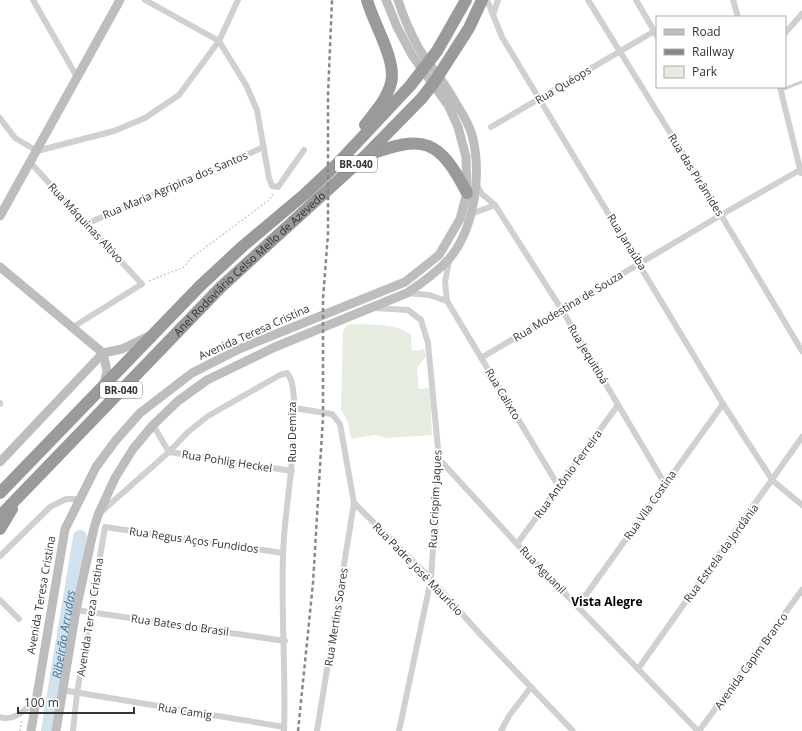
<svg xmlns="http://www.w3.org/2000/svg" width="802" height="731" viewBox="0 0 802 731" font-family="'Open Sans',sans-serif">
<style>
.green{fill:#e6ecdf}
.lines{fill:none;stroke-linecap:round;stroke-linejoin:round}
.river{stroke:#cfe2ee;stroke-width:14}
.path{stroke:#cdcdcd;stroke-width:1.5;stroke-dasharray:2 2;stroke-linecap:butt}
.lane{stroke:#d0d0d0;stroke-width:3}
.street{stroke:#d0d0d0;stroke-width:6}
.secondary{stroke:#bdbdbd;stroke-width:9}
.highway{stroke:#9a9a9a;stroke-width:12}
.rail{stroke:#888;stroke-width:2.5;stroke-dasharray:4 3;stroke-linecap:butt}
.labels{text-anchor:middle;stroke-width:4;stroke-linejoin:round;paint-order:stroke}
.shield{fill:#fff;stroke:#707070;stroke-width:1}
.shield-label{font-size:10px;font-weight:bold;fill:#333}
.street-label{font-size:11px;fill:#333;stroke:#fff}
.neighbourhood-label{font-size:12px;font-weight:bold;fill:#000;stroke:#fff}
.water-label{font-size:12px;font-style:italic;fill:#3f7597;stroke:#fff}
</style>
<rect width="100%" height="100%" fill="#fff"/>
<path class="green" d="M350 324C370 325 395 322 411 335L412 351 424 349 426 356 417 368 419 389 430 388 432 435 387 438 375 435 351 439 348 422 341 409 343 331 346 326Z"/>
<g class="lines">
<path class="river" id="s1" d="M48 731 80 537"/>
<g class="path">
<polyline points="149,281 184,267 191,258 268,201 273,194"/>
<polyline points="20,731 22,720"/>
</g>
<polyline class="lane" points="781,90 802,82"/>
<g class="street">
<polyline points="33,0 77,77"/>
<polyline points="145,0 219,41 246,85 257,110 269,178 272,186 278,187 304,150"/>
<polyline points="487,0 502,37 723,404 773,481 802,505"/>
<polyline points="588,0 721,215 802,351"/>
<polyline points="636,0 657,36"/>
<polyline points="733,0 738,17"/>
<polyline points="493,15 498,0"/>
<polyline points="785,33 802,14"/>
<polyline points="780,87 801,173"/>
<polyline points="0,118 15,138 37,151 114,131 145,118 179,95 219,41 238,0"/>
<polyline points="491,127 653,32"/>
<polyline points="30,162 86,224 142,284 73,327"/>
<polyline points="476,184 482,194 495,205 562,310 665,484"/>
<polyline points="471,214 495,205"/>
<polyline points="86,224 264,147"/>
<polyline points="449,261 445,282 447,301 559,487"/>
<polyline points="407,293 429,295 447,301"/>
<polyline points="374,308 408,310 421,320 428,343 439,459 431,579 399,731"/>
<polyline points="481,358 721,215 800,170 802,171"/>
<polyline points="0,403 0,404"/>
<polyline points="294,408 332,414 340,424 354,503 431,579 480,634 573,731"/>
<polyline points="153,425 169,452"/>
<polyline points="169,452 292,471"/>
<polyline points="439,459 517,544 698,731"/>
<path d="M101 512 169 452 188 432 208 416 280 375 287 373C298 384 293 425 293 441 292 479 284 517 283 555 281 614 286 672 284 731"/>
<polyline points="517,544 618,405"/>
<polyline points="0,556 50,507 66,499 79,499"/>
<polyline points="0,600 19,619"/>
<polyline points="578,606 723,404"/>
<polyline points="76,610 285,641"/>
<polyline points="638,669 802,437"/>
<polyline points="62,690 284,727"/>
<path d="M0 717C13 722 25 710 34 702"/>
<polyline points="73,731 77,693 105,527 283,553"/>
<polyline points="317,731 354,503"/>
<polyline points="501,731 509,716 531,687"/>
<polyline points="699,731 802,590"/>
</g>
<g class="secondary">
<polyline points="0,216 120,0"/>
<polyline points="0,267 103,353 107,371 104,384"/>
<polyline points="103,353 122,349 149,336"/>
<polyline points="0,462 103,353"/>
<polyline points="31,731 65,529 96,467 116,440 140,413 192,373 239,349 405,282 439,255 460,219 467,193 466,157 458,127 448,105 412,55 397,27 386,0"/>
<path d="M56 731 76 610 94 528 98 515 115 478 133 449 153 425 178 401 207 380 275 347 407 293C422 283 437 272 449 259 475 228 482 173 472 135 469 123 460 110 454 100 444 81 429 65 418 47 410 32 403 16 398 0"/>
</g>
<g class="highway">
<path d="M365 125C375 112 387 99 391 83 397 60 373 23 367 0"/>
<path d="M368 155C424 134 439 139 467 193"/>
<polyline points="0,493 200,286 243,246 305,194 336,165 410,86 437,51 466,0"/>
<path id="s2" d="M0 516 221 287 365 156 422 98 435 81 469 28 482 0"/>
<polyline points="0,529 12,509"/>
</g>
<polyline class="rail" points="298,731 313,583 323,417 323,299 328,234 328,95 332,0"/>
</g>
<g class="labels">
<g class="shield">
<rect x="335" y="156" width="42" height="16" rx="3"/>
<rect x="100" y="382" width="42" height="16" rx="3"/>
</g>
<g class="shield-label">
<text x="356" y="168">BR-040</text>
<text x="121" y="394">BR-040</text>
</g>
<g class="street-label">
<text transform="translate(563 85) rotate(-31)" y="4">Rua Quéops</text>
<text transform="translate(696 175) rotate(58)" y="4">Rua das Pirâmides</text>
<text transform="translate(175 185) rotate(-23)" y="4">Rua Maria Agripina dos Santos</text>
<text transform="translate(86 223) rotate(47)" y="4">Rua Máquinas Altivo</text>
<text transform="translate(627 242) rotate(58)" y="4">Rua Janaúba</text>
<text dy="4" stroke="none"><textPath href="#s2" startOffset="355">Anel Rodoviário Celso Mello de Azevedo</textPath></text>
<text transform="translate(568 306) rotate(-31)" y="4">Rua Modestina de Souza</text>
<text transform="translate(254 332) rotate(-24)" y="4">Avenida Teresa Cristina</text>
<text transform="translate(588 354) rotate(59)" y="4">Rua Jequitibá</text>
<text transform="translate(503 394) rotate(59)" y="4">Rua Calixto</text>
<text transform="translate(292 432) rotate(-90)" y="4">Rua Demiza</text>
<text transform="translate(227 461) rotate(9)" y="4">Rua Pohlig Heckel</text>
<text transform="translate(568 474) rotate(-54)" y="4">Rua Antônio Ferreira</text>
<text transform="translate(435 499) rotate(-87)" y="4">Rua Crispim Jaques</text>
<text transform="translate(650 505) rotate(-55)" y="4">Rua Vila Costina</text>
<text transform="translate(194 540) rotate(8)" y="4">Rua Regus Aços Fundidos</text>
<text transform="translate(721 553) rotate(-54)" y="4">Rua Estrela da Jordânia</text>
<text transform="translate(418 569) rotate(46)" y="4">Rua Padre José Maurício</text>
<text transform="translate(543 570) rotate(46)" y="4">Rua Aguanil</text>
<text transform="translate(41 595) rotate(-80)" y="4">Avenida Teresa Cristina</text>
<text transform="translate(90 617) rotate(-81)" y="4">Avenida Tereza Cristina</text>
<text transform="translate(336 617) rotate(-81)" y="4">Rua Mertins Soares</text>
<text transform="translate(180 625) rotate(8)" y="4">Rua Bates do Brasil</text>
<text transform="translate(751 661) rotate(-54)" y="4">Avenida Capim Branco</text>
<text transform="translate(185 711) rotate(9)" y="4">Rua Camig</text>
</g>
<g class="neighbourhood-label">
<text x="607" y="606">Vista Alegre</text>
</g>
<g class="water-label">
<text dy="4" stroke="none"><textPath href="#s1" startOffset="98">Ribeirão Arrudas</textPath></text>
</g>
</g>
<rect x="656" y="16" width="130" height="72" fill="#ffffff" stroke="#adadad"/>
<rect x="664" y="29" width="20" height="6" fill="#bdbdbd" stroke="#adadad"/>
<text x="692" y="36" font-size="12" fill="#333333">Road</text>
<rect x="664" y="49" width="20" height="6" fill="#888888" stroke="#adadad"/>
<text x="692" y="56" font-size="12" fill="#333333">Railway</text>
<rect x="664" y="66" width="20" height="12" fill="#e6ecdf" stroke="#adadad"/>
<text x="692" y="76" font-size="12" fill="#333333">Park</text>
<path d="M18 707v6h116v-6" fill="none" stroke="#333333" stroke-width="2"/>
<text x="24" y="707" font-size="12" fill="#333333" stroke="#ffffff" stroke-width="3" paint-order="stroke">100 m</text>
</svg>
